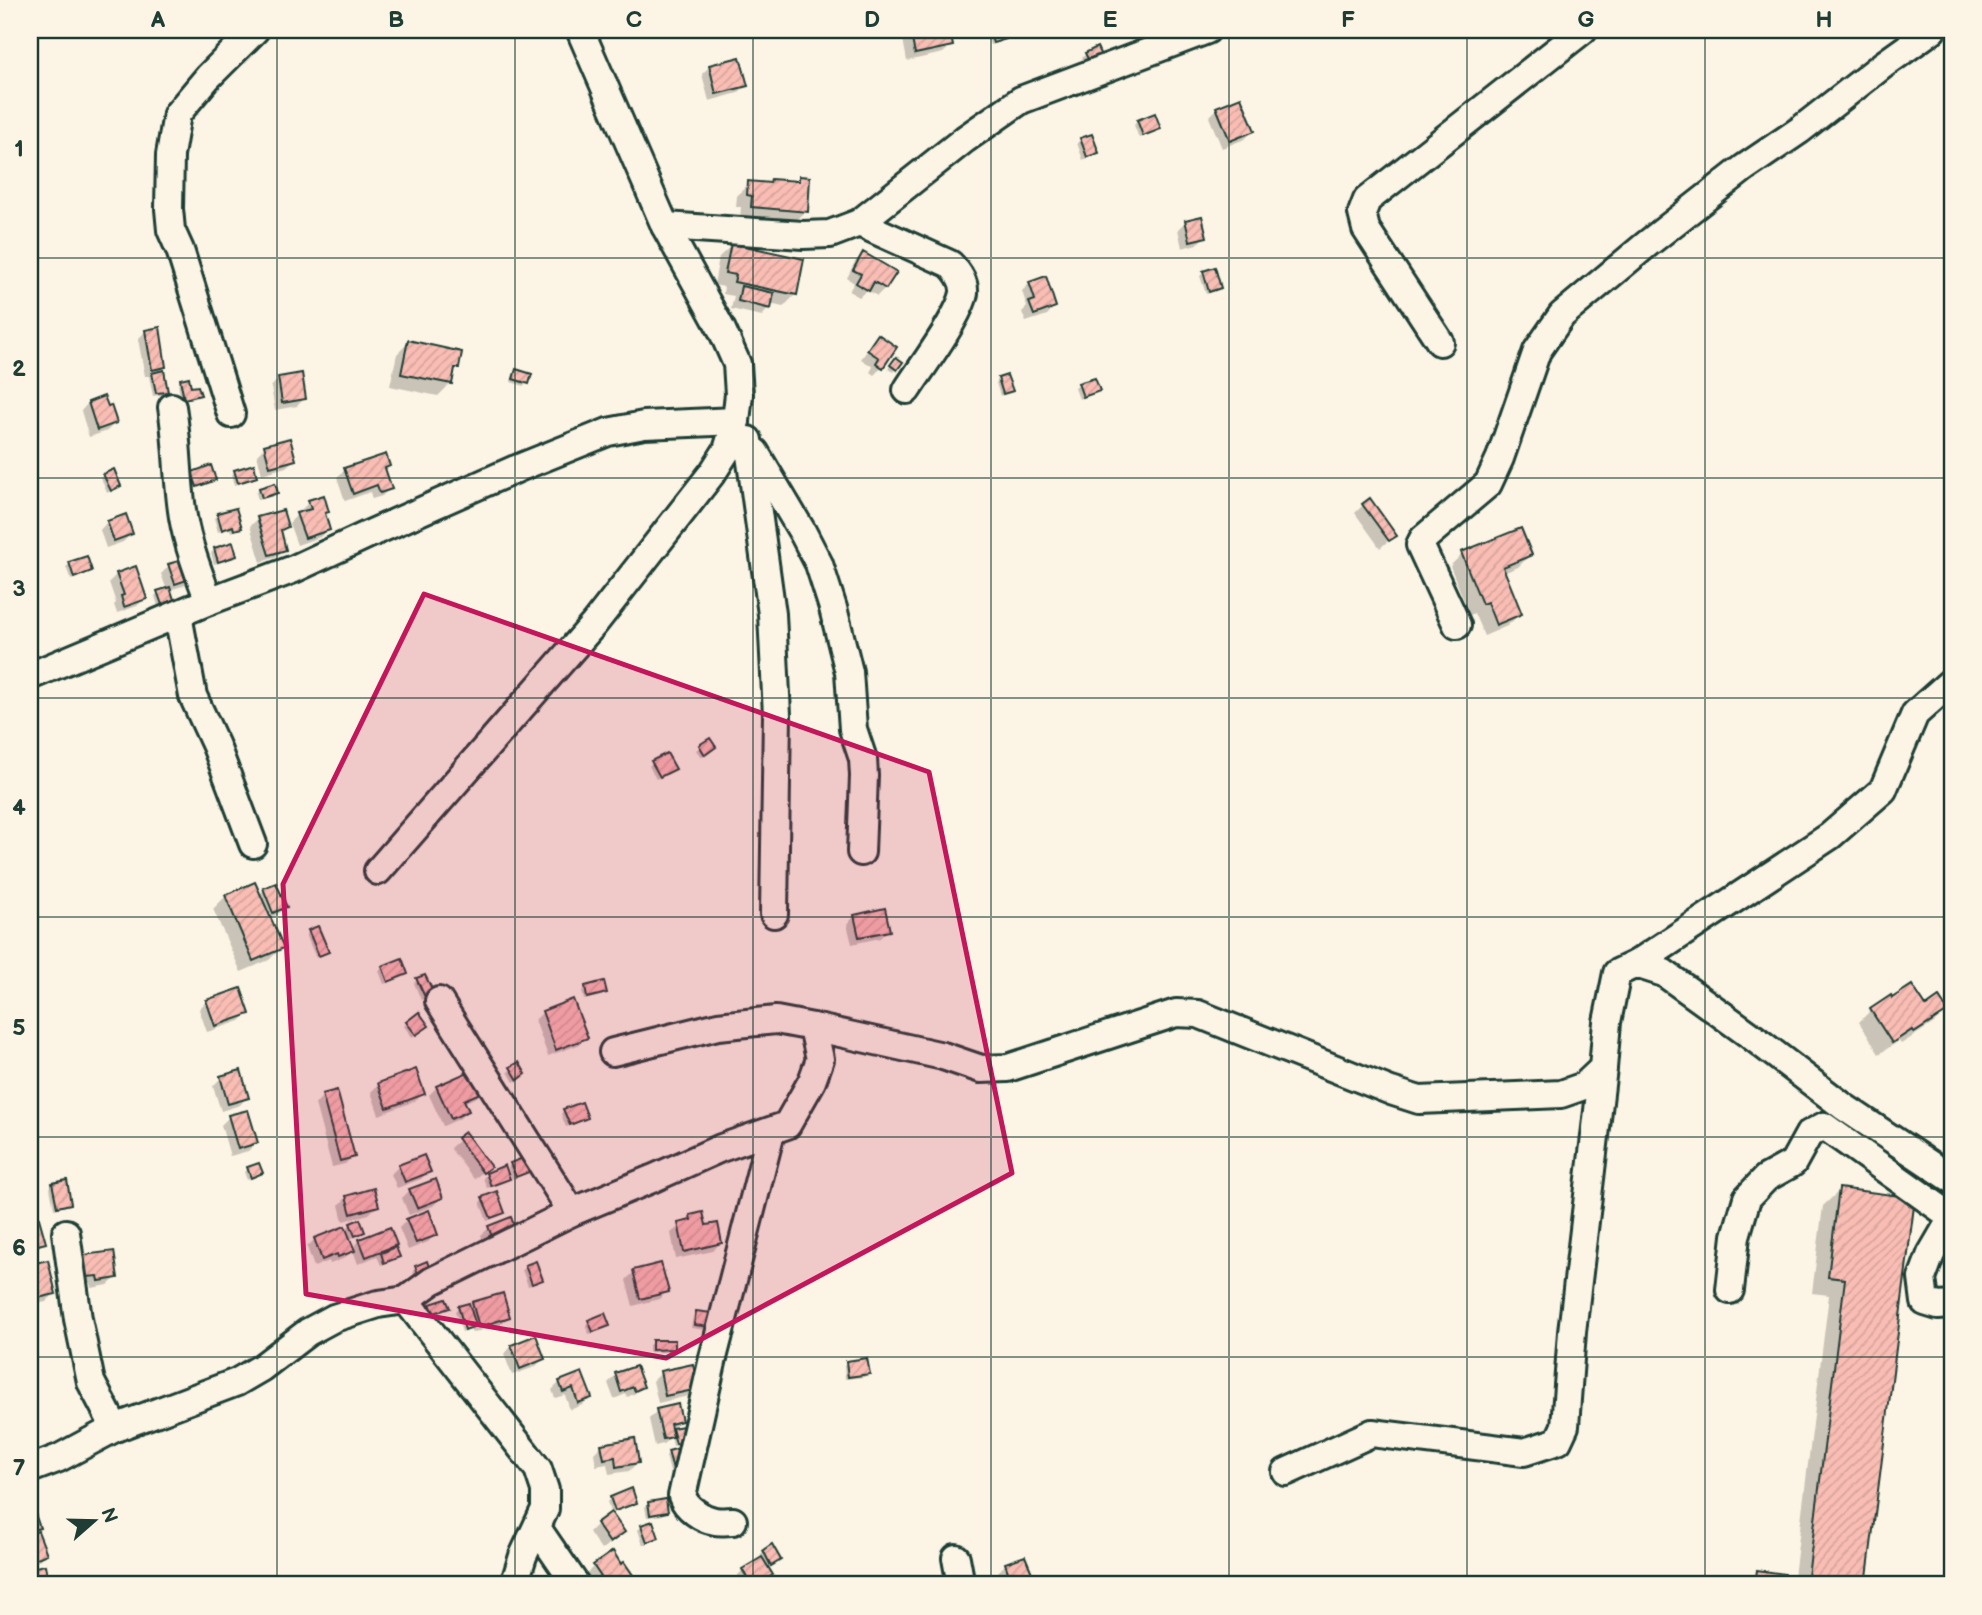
<svg xmlns="http://www.w3.org/2000/svg" width="1982" height="1615" viewBox="0 0 1982 1615" font-family="'Balsamiq Sans',sans-serif">
<style>
.shadow{fill:#0003}
.building{fill:url(#building-hatch);stroke:#1f3d34;stroke-width:2}
.lines{fill:none;stroke-linecap:round;stroke-linejoin:round}
.minor-casing{stroke:#1f3d34;stroke-width:32}
.minor{stroke:#fcf5e5;stroke-width:26}
.marked{fill:#c2185b;fill-opacity:0.2;stroke:#c2185b;stroke-width:5;stroke-linejoin:round}
.grid{fill:none;stroke:#1f3d34;stroke-width:2;stroke-opacity:0.55}
.neatline{fill:none;stroke:#1f3d34;stroke-width:2.5}
.grid-label{font-size:23px;text-anchor:middle;font-weight:bold;fill:#1f3d34}
</style>
<defs>
<pattern id="building-hatch" width="6" height="6" patternUnits="userSpaceOnUse" patternTransform="scale(1.75)"><rect width="6" height="6" fill="#f9bdb4"/><path d="M-1 1l2-2M0 6l6-6M5 7l2-2" fill="none" stroke="#d5a39b"/></pattern>
</defs>
<rect width="100%" height="100%" fill="#fcf5e5"/>
<filter id="ink" filterUnits="userSpaceOnUse"><feTurbulence type="fractalNoise" baseFrequency=".0143" numOctaves="2"/><feDisplacementMap in="SourceGraphic" scale="14" xChannelSelector="R" yChannelSelector="G"/><feConvolveMatrix kernelMatrix="1 2 1 2 8 2 1 2 1" color-interpolation-filters="sRGB"/></filter>
<g filter="url(#ink)">
<g class="shadow">
<polygon points="915,30 948,30 951,46 943,53 907,61 903,39 911,31"/>
<polygon points="985,30 1001,30 1004,39 1000,42 990,45"/>
<polygon points="1086,54 1096,61 1086,66 1082,58"/>
<polygon points="710,66 746,85 738,93 709,101 702,74"/>
<polygon points="1217,109 1253,131 1245,139 1222,148 1209,117"/>
<polygon points="1138,121 1159,128 1156,132 1139,138 1134,125"/>
<polygon points="1081,140 1097,153 1093,156 1083,160 1077,143"/>
<polygon points="800,178 806,211 794,223 740,219 741,207 736,207 737,196 749,183 767,185 772,180 795,182"/>
<polygon points="1186,221 1205,236 1197,244 1182,248 1178,229"/>
<polygon points="732,245 802,260 795,295 783,307 770,304 769,308 762,316 731,309 734,296 723,294 724,287 714,285 719,257"/>
<polygon points="863,255 885,288 877,296 867,290 859,297 849,291 854,283 847,278 855,262"/>
<polygon points="1204,272 1219,288 1216,291 1206,294 1200,276"/>
<polygon points="1030,283 1054,307 1047,315 1026,322 1022,312 1027,307 1022,291"/>
<polygon points="146,331 165,367 158,373 166,391 162,395 153,396 149,376 145,376 138,339"/>
<polygon points="878,336 882,367 874,375 870,372 873,367 861,359"/>
<polygon points="409,342 457,368 453,372 450,384 438,396 390,386 397,354"/>
<polygon points="893,362 896,369 893,372 888,369"/>
<polygon points="517,371 527,383 524,386 511,382 513,374"/>
<polygon points="278,379 305,398 297,406 275,410 271,387"/>
<polygon points="999,379 1011,390 1000,396 996,383"/>
<polygon points="181,381 199,395 195,398 181,401 178,384"/>
<polygon points="1079,385 1098,391 1094,394 1079,399 1075,388"/>
<polygon points="88,403 115,423 107,431 89,437 81,411"/>
<polygon points="265,447 294,460 286,467 262,474 257,455"/>
<polygon points="388,465 384,469 390,488 382,496 372,499 370,492 345,501 337,477 345,470"/>
<polygon points="235,472 255,477 252,480 234,485 231,475"/>
<polygon points="193,473 214,480 211,483 193,489 189,477"/>
<polygon points="104,475 119,486 107,493 101,478"/>
<polygon points="274,485 276,492 273,496 258,500 256,493 259,490"/>
<polygon points="323,497 327,512 324,515 328,529 320,537 297,545 289,523 297,515 302,513 301,510 309,502"/>
<polygon points="1363,505 1395,535 1380,548 1355,513"/>
<polygon points="218,515 240,527 231,532 230,529 218,532 214,518"/>
<polygon points="125,516 131,534 123,542 106,548 100,530 107,522"/>
<polygon points="258,519 286,527 280,533 284,549 277,557 261,562 250,526"/>
<polygon points="215,549 235,555 232,559 214,564 211,553"/>
<polygon points="1462,554 1530,555 1518,567 1503,573 1520,614 1507,626 1484,636 1474,613 1470,615 1450,566"/>
<polygon points="70,564 90,571 86,574 71,580 66,567"/>
<polygon points="169,566 191,578 183,586 169,590 160,613 155,596 158,593 167,590 161,574"/>
<polygon points="117,574 145,598 137,606 117,613 114,605 116,603 109,582"/>
<polygon points="710,740 710,750 701,757 696,750"/>
<polygon points="652,763 670,772 656,779 649,766"/>
<polygon points="254,884 259,895 264,890 285,907 277,915 269,918 282,947 269,960 241,972 213,909 226,896"/>
<polygon points="855,916 888,930 880,938 852,944 847,924"/>
<polygon points="309,932 326,951 316,958 306,935"/>
<polygon points="383,967 406,973 403,977 384,984 379,971"/>
<polygon points="417,980 429,996 421,1000 414,983"/>
<polygon points="586,987 605,993 601,996 584,1000 582,991"/>
<polygon points="207,1001 248,1013 240,1021 207,1032 199,1009"/>
<polygon points="572,1001 586,1037 578,1045 548,1056 535,1020 542,1013"/>
<polygon points="1926,1008 1946,1011 1934,1023 1901,1044 1899,1041 1879,1054 1859,1022 1871,1010"/>
<polygon points="407,1023 423,1029 412,1037 404,1026"/>
<polygon points="511,1069 521,1078 514,1082 508,1072"/>
<polygon points="221,1078 247,1097 240,1105 221,1111 213,1086"/>
<polygon points="379,1084 423,1094 415,1101 379,1115 371,1092"/>
<polygon points="437,1087 484,1090 477,1097 463,1103 467,1111 459,1119 443,1126 429,1095"/>
<polygon points="323,1096 353,1156 345,1164 332,1167 315,1104"/>
<polygon points="564,1110 586,1117 582,1121 566,1127 561,1114"/>
<polygon points="229,1117 256,1143 248,1151 230,1156 221,1125"/>
<polygon points="465,1135 489,1167 474,1179 450,1148"/>
<polygon points="511,1164 532,1170 528,1173 512,1179 508,1167"/>
<polygon points="399,1166 429,1171 421,1179 397,1188 391,1174"/>
<polygon points="248,1169 261,1173 247,1180 244,1172"/>
<polygon points="487,1174 508,1178 505,1182 487,1188 483,1178"/>
<polygon points="53,1185 69,1203 66,1206 54,1209 50,1188"/>
<polygon points="410,1190 441,1198 433,1206 409,1215 402,1198"/>
<polygon points="1840,1190 1913,1200 1864,1585 1793,1585 1829,1295 1812,1293 1823,1206"/>
<polygon points="347,1197 377,1206 369,1214 343,1221 339,1205"/>
<polygon points="483,1199 503,1212 500,1216 487,1221 480,1202"/>
<polygon points="34,1206 44,1242 36,1250 30,1252 30,1249 37,1247 37,1243 30,1246 30,1207"/>
<polygon points="691,1217 720,1243 713,1251 676,1259 671,1233"/>
<polygon points="407,1220 436,1234 428,1242 408,1250 399,1228"/>
<polygon points="510,1220 487,1252 481,1235 489,1228"/>
<polygon points="359,1221 363,1232 360,1235 349,1239 352,1249 360,1240 395,1245 387,1253 398,1256 395,1260 381,1265 377,1256 358,1264 353,1250 345,1258 330,1264 329,1261 314,1267 307,1247 315,1239 345,1230 350,1225"/>
<polygon points="84,1257 116,1278 108,1285 92,1288 91,1283 79,1284 76,1265"/>
<polygon points="46,1262 54,1294 46,1302 30,1305 30,1266"/>
<polygon points="416,1267 432,1281 419,1288 413,1271"/>
<polygon points="526,1267 541,1279 538,1283 528,1286 522,1270"/>
<polygon points="634,1272 667,1291 659,1299 633,1306 626,1280"/>
<polygon points="473,1304 508,1317 500,1325 472,1333 470,1329 462,1332 455,1311 459,1307 469,1308"/>
<polygon points="431,1306 448,1307 444,1311 430,1316 428,1309"/>
<polygon points="696,1313 713,1331 691,1328 693,1316"/>
<polygon points="589,1321 608,1325 605,1329 589,1334 586,1325"/>
<polygon points="653,1342 673,1348 670,1352 649,1352 649,1345"/>
<polygon points="512,1346 543,1359 535,1367 512,1375 504,1354"/>
<polygon points="847,1363 868,1373 864,1377 845,1379 844,1366"/>
<polygon points="661,1373 696,1388 688,1396 658,1403 653,1381"/>
<polygon points="581,1374 590,1397 582,1405 570,1410 565,1395 555,1398 552,1390 560,1382"/>
<polygon points="616,1375 642,1387 634,1394 627,1397 626,1394 614,1399 608,1383"/>
<polygon points="657,1411 680,1420 670,1431 688,1427 687,1443 673,1446 671,1437 663,1444 655,1446 649,1419"/>
<polygon points="602,1445 637,1463 629,1471 609,1474 607,1464 596,1466 594,1453"/>
<polygon points="669,1452 682,1469 670,1472 666,1456"/>
<polygon points="611,1498 635,1503 631,1506 612,1513 607,1502"/>
<polygon points="648,1504 666,1512 663,1515 647,1517 645,1507"/>
<polygon points="597,1524 623,1532 601,1550 589,1532"/>
<polygon points="642,1526 657,1537 654,1541 643,1545 638,1530"/>
<polygon points="37,1534 45,1554 37,1562 30,1564 30,1536"/>
<polygon points="764,1551 775,1563 767,1568 770,1575 759,1585 739,1585 735,1578 743,1570 763,1559 760,1555"/>
<polygon points="612,1554 621,1566 631,1575 619,1585 593,1585 586,1574 594,1566"/>
<polygon points="1006,1564 1030,1573 1022,1581 1010,1585 1003,1585 998,1572"/>
<polygon points="1758,1572 1783,1575 1782,1585 1749,1585 1750,1580"/>
</g>
<g class="building">
<polygon points="910,30 950,30 953,46 915,54"/>
<polygon points="989,30 1003,30 1006,39 993,43"/>
<polygon points="1097,47 1102,58 1090,63 1085,53"/>
<polygon points="740,57 748,86 716,94 709,65"/>
<polygon points="1241,97 1255,131 1230,141 1216,107"/>
<polygon points="1155,113 1161,129 1143,136 1137,120"/>
<polygon points="1092,134 1099,153 1087,157 1080,138"/>
<polygon points="799,176 810,177 808,212 751,207 752,196 747,195 748,181 770,183 771,179 799,181"/>
<polygon points="1202,216 1207,237 1190,241 1185,220"/>
<polygon points="731,243 804,259 797,295 734,282 736,275 725,273"/>
<polygon points="863,252 897,272 886,289 874,282 869,291 856,283 861,274 853,270"/>
<polygon points="1215,267 1221,288 1209,292 1203,271"/>
<polygon points="1046,276 1056,307 1034,315 1029,302 1035,300 1029,282"/>
<polygon points="741,286 774,293 771,309 738,301"/>
<polygon points="160,327 166,367 152,370 145,330"/>
<polygon points="878,334 897,347 883,368 876,363 879,358 867,350"/>
<polygon points="408,340 462,352 459,368 455,368 452,384 401,374"/>
<polygon points="896,357 903,362 897,370 890,365"/>
<polygon points="516,369 532,374 529,384 513,379"/>
<polygon points="164,370 168,392 156,393 152,373"/>
<polygon points="302,373 306,399 282,403 278,377"/>
<polygon points="1007,375 1013,391 1003,394 998,378"/>
<polygon points="189,377 191,387 198,386 201,395 184,399 180,379"/>
<polygon points="1095,378 1100,391 1083,397 1078,383"/>
<polygon points="104,396 108,406 111,405 117,423 97,430 88,402"/>
<polygon points="290,438 296,460 270,467 264,445"/>
<polygon points="386,454 390,466 385,468 392,489 380,493 377,485 353,494 344,468"/>
<polygon points="254,464 257,477 238,483 234,470"/>
<polygon points="211,465 216,480 197,487 192,472"/>
<polygon points="114,469 121,486 111,491 103,474"/>
<polygon points="275,483 278,493 262,498 259,488"/>
<polygon points="324,495 329,512 325,513 330,530 305,538 296,513 311,509 308,500"/>
<polygon points="1370,498 1397,536 1389,541 1362,504"/>
<polygon points="236,508 242,528 234,530 233,526 222,530 217,513"/>
<polygon points="283,510 288,527 281,530 286,550 269,555 257,517"/>
<polygon points="126,514 133,534 114,541 107,521"/>
<polygon points="1521,528 1532,555 1503,567 1522,614 1496,625 1487,602 1482,604 1461,552"/>
<polygon points="233,542 237,556 218,562 214,548"/>
<polygon points="87,556 92,571 74,578 69,562"/>
<polygon points="186,559 193,578 175,584 168,564"/>
<polygon points="136,566 147,599 124,607 121,596 124,595 116,573"/>
<polygon points="170,587 176,606 164,610 157,591"/>
<polygon points="710,738 716,747 705,755 699,745"/>
<polygon points="667,753 676,769 660,777 651,761"/>
<polygon points="255,882 284,948 253,961 225,895"/>
<polygon points="276,883 287,907 273,913 263,888"/>
<polygon points="885,908 890,931 859,937 854,915"/>
<polygon points="318,926 329,952 319,956 308,930"/>
<polygon points="402,958 408,974 388,982 382,966"/>
<polygon points="425,975 434,993 425,997 416,978"/>
<polygon points="604,981 607,993 587,998 585,986"/>
<polygon points="1912,985 1926,1006 1939,997 1948,1011 1914,1033 1912,1030 1892,1043 1870,1009 1891,995 1892,998"/>
<polygon points="241,988 250,1014 215,1026 206,1000"/>
<polygon points="573,999 588,1038 556,1050 542,1011"/>
<polygon points="419,1012 429,1026 416,1035 406,1022"/>
<polygon points="519,1062 526,1074 518,1080 510,1067"/>
<polygon points="477,1068 487,1090 464,1100 469,1111 451,1119 436,1086"/>
<polygon points="416,1069 425,1094 387,1108 378,1083"/>
<polygon points="241,1070 249,1098 228,1104 220,1076"/>
<polygon points="337,1090 355,1157 340,1161 322,1094"/>
<polygon points="582,1102 588,1118 570,1125 563,1109"/>
<polygon points="248,1110 258,1143 238,1149 228,1115"/>
<polygon points="465,1132 491,1167 483,1173 457,1138"/>
<polygon points="424,1155 431,1172 405,1182 398,1165"/>
<polygon points="528,1156 534,1170 516,1177 510,1163"/>
<polygon points="259,1163 263,1173 251,1178 247,1167"/>
<polygon points="505,1165 510,1179 491,1186 486,1173"/>
<polygon points="436,1179 443,1198 417,1208 409,1189"/>
<polygon points="67,1180 71,1204 57,1207 52,1183"/>
<polygon points="374,1188 379,1206 351,1214 346,1196"/>
<polygon points="1839,1188 1915,1198 1866,1585 1807,1585 1845,1279 1828,1277"/>
<polygon points="497,1191 505,1213 491,1218 482,1197"/>
<polygon points="35,1204 46,1243 30,1247 30,1205"/>
<polygon points="429,1210 438,1235 416,1243 406,1219"/>
<polygon points="703,1212 706,1225 718,1223 722,1243 684,1252 678,1223 691,1220 690,1215"/>
<polygon points="511,1217 518,1236 495,1245 488,1226"/>
<polygon points="360,1219 365,1232 355,1236 350,1223"/>
<polygon points="345,1226 355,1251 338,1257 337,1254 322,1260 314,1238"/>
<polygon points="390,1227 397,1245 366,1257 359,1239"/>
<polygon points="396,1247 400,1257 384,1263 381,1253"/>
<polygon points="114,1251 118,1278 99,1281 98,1276 86,1277 83,1255"/>
<polygon points="48,1260 56,1294 33,1299 30,1287 30,1264"/>
<polygon points="427,1261 434,1281 423,1286 415,1266"/>
<polygon points="536,1261 543,1280 532,1284 525,1265"/>
<polygon points="661,1263 669,1292 640,1299 633,1270"/>
<polygon points="503,1293 510,1317 479,1327 472,1302"/>
<polygon points="446,1299 450,1308 434,1313 430,1304"/>
<polygon points="469,1303 476,1326 465,1330 458,1306"/>
<polygon points="696,1311 720,1314 718,1328 694,1325"/>
<polygon points="605,1313 610,1326 593,1332 588,1320"/>
<polygon points="536,1335 545,1359 520,1369 511,1345"/>
<polygon points="652,1340 675,1340 675,1349 652,1350"/>
<polygon points="867,1358 870,1374 848,1377 846,1361"/>
<polygon points="693,1364 698,1389 665,1396 660,1371"/>
<polygon points="636,1366 644,1387 635,1391 633,1387 621,1392 615,1373"/>
<polygon points="582,1372 592,1398 578,1403 573,1388 563,1392 559,1381"/>
<polygon points="678,1404 682,1421 670,1424 673,1437 663,1439 656,1409"/>
<polygon points="689,1425 692,1440 676,1444 672,1428"/>
<polygon points="635,1438 639,1463 616,1467 615,1457 604,1459 601,1444"/>
<polygon points="683,1447 687,1466 673,1469 668,1451"/>
<polygon points="632,1488 637,1503 615,1511 610,1497"/>
<polygon points="30,1499 40,1528 30,1531"/>
<polygon points="666,1499 668,1512 650,1515 648,1502"/>
<polygon points="611,1512 625,1532 610,1543 596,1523"/>
<polygon points="653,1521 659,1538 647,1542 641,1525"/>
<polygon points="38,1531 47,1554 30,1561 30,1534"/>
<polygon points="772,1544 781,1560 771,1566 763,1550"/>
<polygon points="613,1551 621,1564 624,1562 633,1575 618,1585 602,1585 598,1579 601,1577 593,1565"/>
<polygon points="1025,1556 1032,1573 1011,1581 1005,1563"/>
<polygon points="762,1557 773,1575 756,1585 751,1585 742,1569"/>
<polygon points="45,1565 49,1585 30,1585 30,1568"/>
<polygon points="1757,1570 1785,1574 1784,1585 1755,1585"/>
</g>
<g class="lines">
<defs>
<g id="minor">
<path d="M859 223 950 264C958 272 965 281 964 293 960 316 921 368 907 390"/>
<polyline points="665,226 803,235 830,234 859,223 965,139 1021,100 1207,30"/>
<polyline points="1440,342 1366,229 1362,213 1367,200 1583,30"/>
<path d="M172 407C178 443 177 481 183 517 188 546 199 574 209 601"/>
<polyline points="231,414 180,250 171,230 169,209 170,155 177,114 208,77 255,30"/>
<polyline points="748,440 772,614 777,715 774,914"/>
<polyline points="755,452 803,533 819,564 833,608 849,672 853,729 863,759 864,776 861,852"/>
<polyline points="178,615 193,696 216,746 253,844"/>
<polyline points="1457,625 1420,545 1423,539 1488,484 1500,458 1537,351 1562,315 1647,244 1744,168 1800,130 1883,65 1932,30"/>
<polyline points="30,676 209,601 294,569 367,535 516,469 608,432 644,425 736,421 739,394 737,364 722,330 665,226 580,30"/>
<polyline points="378,871 594,624 713,472 727,450 736,421"/>
<polyline points="1636,964 1830,836 1883,790 1915,714 1952,681"/>
<polyline points="439,1001 572,1212"/>
<polyline points="613,1052 718,1026 776,1020 813,1027"/>
<polyline points="1952,1218 1931,1254 1922,1278 1925,1302 1938,1306 1952,1305"/>
<polyline points="66,1233 78,1319 91,1382 115,1428"/>
<polyline points="1730,1290 1736,1236 1747,1198 1766,1178 1793,1163 1809,1134 1824,1126 1952,1217"/>
<polyline points="406,1300 538,1469 545,1490 545,1509 523,1556 514,1585"/>
<polyline points="30,1469 59,1458 115,1428 237,1382 261,1368 308,1332 334,1318 378,1304 406,1300 432,1281 572,1212 654,1178 721,1148 787,1125 812,1081 820,1059 813,1027 943,1056 981,1069 1008,1068 1176,1013 1198,1014 1391,1091 1419,1100 1561,1094 1584,1086 1603,1068 1607,1022 1617,973 1636,964 1664,973 1750,1035 1844,1107 1952,1179"/>
<polyline points="1286,1472 1372,1433 1524,1452 1558,1441 1565,1426 1572,1332 1603,1068"/>
<path d="M733 1521C728 1521 720 1522 715 1521 702 1519 686 1508 682 1496L713 1358 771 1132"/>
<polyline points="537,1528 576,1585"/>
<polyline points="956,1558 961,1585"/>
</g>
</defs>
<use href="#minor" class="minor-casing"/>
<use href="#minor" class="minor"/>
</g>
</g>
<path class="marked" d="M424 594 929 772 1012 1173 666 1358 306 1294 283 884Z"/>
<path class="grid" d="M277 30V1585M515 30V1585M753 30V1585M991 30V1585M1229 30V1585M1467 30V1585M1705 30V1585M30 258H1952M30 478H1952M30 698H1952M30 917H1952M30 1137H1952M30 1357H1952"/>
<rect width="1982" height="1615" fill="none" stroke="#fcf5e5" stroke-width="77"/>
<g transform="translate(94 1521) rotate(70)" stroke="#fcf5e5" stroke-width="5" paint-order="stroke">
<path d="M0-5L12 26L0 18L-12 26Z" fill="#1f3d34"/>
<text y="-10" font-size="19" font-weight="bold" text-anchor="middle" fill="#1f3d34">N</text>
</g>
<rect x="38" y="38" width="1906" height="1538" class="neatline"/>
<g class="grid-label">
<text x="158" y="27">A</text>
<text x="396" y="27">B</text>
<text x="634" y="27">C</text>
<text x="872" y="27">D</text>
<text x="1110" y="27">E</text>
<text x="1348" y="27">F</text>
<text x="1586" y="27">G</text>
<text x="1824" y="27">H</text>
<text x="19" y="156">1</text>
<text x="19" y="376">2</text>
<text x="19" y="596">3</text>
<text x="19" y="815">4</text>
<text x="19" y="1035">5</text>
<text x="19" y="1255">6</text>
<text x="19" y="1475">7</text>
</g>
</svg>
